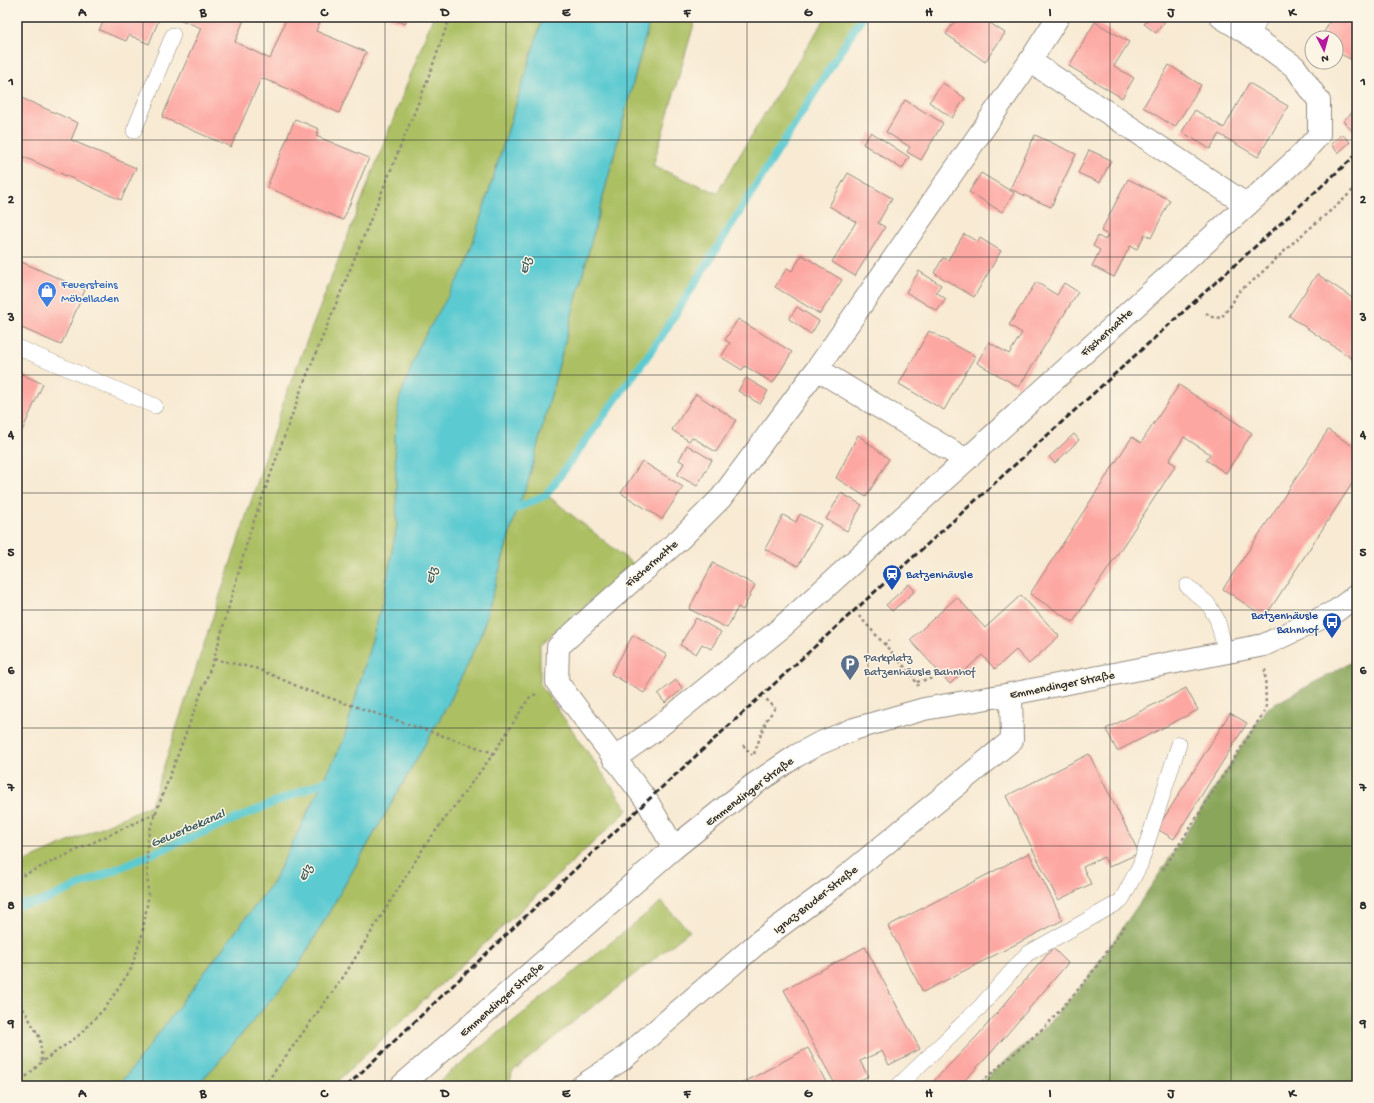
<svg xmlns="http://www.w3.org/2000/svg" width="1374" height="1103" viewBox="0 0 1374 1103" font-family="'Gochi Hand',sans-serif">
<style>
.green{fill:#acc064;stroke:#6c7648}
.forest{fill:#89a65a;stroke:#5a6842}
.water{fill:#5ccad1;stroke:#447a7e}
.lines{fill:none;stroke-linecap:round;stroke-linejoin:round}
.stream{stroke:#5ccad1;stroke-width:8}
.building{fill:#fda7a3}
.service-casing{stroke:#928a7f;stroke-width:16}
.minor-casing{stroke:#928a7f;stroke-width:24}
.path{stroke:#928a7f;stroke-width:2.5;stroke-dasharray:3 3;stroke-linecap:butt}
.service{stroke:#fff;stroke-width:15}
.minor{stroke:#fff;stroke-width:22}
.rail{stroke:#2b2b2b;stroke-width:3;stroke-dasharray:6 3;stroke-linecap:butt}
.grid{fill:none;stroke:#2b2b2b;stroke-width:1;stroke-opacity:0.55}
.labels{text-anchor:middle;stroke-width:3;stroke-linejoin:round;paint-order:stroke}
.shop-label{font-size:12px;fill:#366cbe;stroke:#fcf5e5;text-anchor:start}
.street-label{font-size:12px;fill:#2b2b2b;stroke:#fcf5e5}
.transit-label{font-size:12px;fill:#164399;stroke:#fcf5e5;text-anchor:start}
.service-label{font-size:12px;fill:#4e5e75;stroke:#fcf5e5;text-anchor:start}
.water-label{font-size:13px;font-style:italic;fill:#3a5b5d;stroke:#fcf5e5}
.neatline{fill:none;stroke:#2b2b2b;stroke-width:1.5}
.grid-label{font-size:13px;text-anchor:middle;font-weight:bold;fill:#2b2b2b}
</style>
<rect width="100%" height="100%" fill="#fcf5e5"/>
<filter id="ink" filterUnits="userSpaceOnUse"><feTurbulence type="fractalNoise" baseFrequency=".025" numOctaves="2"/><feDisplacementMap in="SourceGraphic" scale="8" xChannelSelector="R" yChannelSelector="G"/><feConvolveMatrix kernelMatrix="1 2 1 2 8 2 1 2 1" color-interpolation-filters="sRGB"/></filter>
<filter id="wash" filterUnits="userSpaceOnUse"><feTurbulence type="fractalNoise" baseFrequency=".012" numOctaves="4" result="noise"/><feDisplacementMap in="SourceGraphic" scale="16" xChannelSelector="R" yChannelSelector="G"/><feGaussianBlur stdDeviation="0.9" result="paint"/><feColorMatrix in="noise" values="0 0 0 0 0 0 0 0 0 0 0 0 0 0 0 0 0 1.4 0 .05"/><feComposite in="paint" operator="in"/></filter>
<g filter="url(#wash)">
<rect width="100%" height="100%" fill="#f8ead3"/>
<g class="green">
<polygon points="433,17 543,17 466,265 395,435 397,525 383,601 343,742 273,882 124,1079 117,1086 17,1086 17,865 151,805 288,389"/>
<polygon points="651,17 696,17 653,166 717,193 765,113 826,17 862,17 659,340 547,495 633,564 540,645 540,684 628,810 332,1086 196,1086 214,1067 296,970 451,699 482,632 517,508 527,486 639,60"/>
<polygon points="661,902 690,931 573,1022 512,1072 509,1086 433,1086"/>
</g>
<polygon class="forest" points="1357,655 1357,1086 977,1086 1048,1024 1089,977 1162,870 1266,709 1350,663"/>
<polygon class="water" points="543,17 651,17 639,60 527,486 517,508 482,632 451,699 296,970 214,1067 196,1086 117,1086 124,1079 273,882 343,742 383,601 397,525 395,435 399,400 419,346 466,265"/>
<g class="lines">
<g class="stream">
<polyline points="507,510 517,508 546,495 659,340 862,17"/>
<polyline points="17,905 40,902 156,852 331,779"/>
</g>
</g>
<g id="blocks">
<g class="building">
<polygon points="91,17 160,17 149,44 129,35 126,41 99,30 103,22"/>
<polygon points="174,17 245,17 235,42 270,59 287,17 317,17 321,19 316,31 366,52 339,113 291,90 261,78 231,147 162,117 201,28"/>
<polygon points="388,17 408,17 405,24"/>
<polygon points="958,17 981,17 1005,33 985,62 946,34"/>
<polygon points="1150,17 1159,17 1165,21 1156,33 1144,24"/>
<polygon points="1332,17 1357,17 1357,62 1336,52 1336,38 1321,38"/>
<polygon points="1095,22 1129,42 1114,66 1134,78 1122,98 1069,66"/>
<polygon points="1169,65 1201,85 1175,127 1143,107"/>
<polygon points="943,83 965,98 952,118 929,102"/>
<polygon points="1249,83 1288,106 1258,157 1219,134 1210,149 1182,132 1195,110 1224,128"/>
<polygon points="17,96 78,123 71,140 136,168 121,200 17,154"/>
<polygon points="905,100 943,123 921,160 907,152 910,147 886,132"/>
<polygon points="1357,108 1357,136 1343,121"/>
<polygon points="295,119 319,129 316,136 369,158 343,220 267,187"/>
<polygon points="871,132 909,157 902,169 863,144"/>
<polygon points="1342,134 1350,142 1338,153 1331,144"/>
<polygon points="1035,135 1076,154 1051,207 1010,189"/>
<polygon points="1089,150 1111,160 1100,183 1078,173"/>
<polygon points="848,173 892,198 878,223 885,227 855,276 832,262 856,222 829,206"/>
<polygon points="981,173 1014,193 1002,212 969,192"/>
<polygon points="1128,179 1170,200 1151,238 1145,234 1137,249 1130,246 1114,277 1092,266 1100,250 1093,246 1098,236 1105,240 1108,235 1101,231"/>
<polygon points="964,234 978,242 980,238 1001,251 974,297 934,273 943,258 948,260"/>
<polygon points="802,255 842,280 820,314 775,287 787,268 792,271"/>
<polygon points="17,260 85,290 61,345 17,326"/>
<polygon points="919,271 941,285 936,292 946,299 937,311 906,292"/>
<polygon points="1317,274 1357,301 1357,362 1289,316"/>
<polygon points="1036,282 1057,295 1064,283 1078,292 1019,387 977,363 989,342 1009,354 1022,333 1009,325"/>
<polygon points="797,307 819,321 811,334 789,319"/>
<polygon points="738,319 792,352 773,383 745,366 742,370 721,357 730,343 725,340"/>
<polygon points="929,331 975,356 944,410 899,384"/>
<polygon points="17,372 43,384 22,431 17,429"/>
<polygon points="746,378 768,391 760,404 738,391"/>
<polygon points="1179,385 1252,433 1226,473 1206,460 1210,454 1184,437 1169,461 1176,465 1073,622 1030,594 1132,437 1141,443"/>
<polygon points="696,394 736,420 716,452 692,437 689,441 672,430"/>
<polygon points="1328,430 1357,449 1357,476 1265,617 1223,589"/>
<polygon points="1074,434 1079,440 1055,463 1049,457"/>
<polygon points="858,435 889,459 866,497 836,478"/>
<polygon points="687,445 712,460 697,486 677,475 684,463 679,460"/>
<polygon points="642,461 683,487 662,519 621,493"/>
<polygon points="841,493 862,505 847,531 826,519"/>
<polygon points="800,514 821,525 798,566 765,549 783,515 796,522"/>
<polygon points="713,563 755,585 743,610 738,607 727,628 689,609"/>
<polygon points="909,584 915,591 892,611 886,605"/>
<polygon points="1021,595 1059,636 1029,664 1016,650 995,669 982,655 950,684 910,640 957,597 985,628"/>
<polygon points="696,618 721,632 711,649 702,644 696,654 680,645"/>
<polygon points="633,635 667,655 644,693 611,674"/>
<polygon points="676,680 683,689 665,703 658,694"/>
<polygon points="1186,688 1198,710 1117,751 1106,729"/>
<polygon points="1230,713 1247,723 1174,839 1157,829"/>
<polygon points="1089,754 1139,853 1109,867 1104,857 1083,867 1091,884 1058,900 1006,796"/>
<polygon points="1029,853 1063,920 923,992 888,926"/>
<polygon points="865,947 920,1049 889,1065 882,1051 860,1061 868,1076 850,1086 836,1086 784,990"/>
<polygon points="1053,948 1068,963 990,1054 959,1086 929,1086 979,1034"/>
<polygon points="808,1048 828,1086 737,1086"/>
</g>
</g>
</g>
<g filter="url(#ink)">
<use href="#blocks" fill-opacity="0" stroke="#928a7f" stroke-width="1"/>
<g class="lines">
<defs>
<g id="service">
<polyline points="1252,36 1261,17"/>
<polyline points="134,131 173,35"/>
<polyline points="17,347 155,406"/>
<polyline points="1187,586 1208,604 1217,619 1226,652"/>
<polyline points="898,1086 980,1007 1027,954 1121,901 1140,865 1179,744"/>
</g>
<g id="minor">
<polyline points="1030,61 1247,205"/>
<polyline points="817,369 966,460"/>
<polyline points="614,759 656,729 781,628 1247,205 1301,155 1319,135 1319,101 1295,67 1252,36 1221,17"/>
<polyline points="674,848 647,801 557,682 558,647 594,614 680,539 721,498 817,369 1030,61 1058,17"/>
<polyline points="401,1086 674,848 753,785 796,756 818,744 854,729 924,709 1011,694 1264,645 1336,611 1357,595"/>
<polyline points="582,1086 623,1059 761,940 834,886 1012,740 1011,694"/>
</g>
</defs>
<use href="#service" class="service-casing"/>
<use href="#minor" class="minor-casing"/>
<g class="path">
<polyline points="1206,313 1212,317 1221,318 1232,304 1238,292 1255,279 1296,240 1342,201 1357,186"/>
<polyline points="859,616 912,675 918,686"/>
<polyline points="884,645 890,640"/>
<polyline points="214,659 258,669 306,690 494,753 529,698 536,694"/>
<polyline points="917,682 933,678"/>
<polyline points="743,745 752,755"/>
<polyline points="754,754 766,721 775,708 766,699"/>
<polyline points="1163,870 1266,709 1265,669"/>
<polyline points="17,878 156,813"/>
<polyline points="17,998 40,1038 42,1062"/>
<polyline points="17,1085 42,1062 78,1036 106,1007 131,969 142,935 148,899 147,840 152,823 214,659 250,532 302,387 426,84 450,17"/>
<polyline points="264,1086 344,976 426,844 494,753"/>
<polyline points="977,1086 1048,1024 1089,977 1126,924"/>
</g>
<use href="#service" class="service"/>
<use href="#minor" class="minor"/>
<polyline class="rail" points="347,1086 647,801 823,639 1357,154"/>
</g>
</g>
<path class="grid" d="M143 17V1086M264 17V1086M385 17V1086M506 17V1086M627 17V1086M747 17V1086M868 17V1086M989 17V1086M1110 17V1086M1231 17V1086M17 140H1357M17 257H1357M17 375H1357M17 493H1357M17 610H1357M17 728H1357M17 846H1357M17 963H1357"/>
<defs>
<symbol id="shop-pin" viewBox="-11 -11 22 30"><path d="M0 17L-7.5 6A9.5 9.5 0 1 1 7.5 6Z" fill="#3f7fe0" stroke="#fcf5e5"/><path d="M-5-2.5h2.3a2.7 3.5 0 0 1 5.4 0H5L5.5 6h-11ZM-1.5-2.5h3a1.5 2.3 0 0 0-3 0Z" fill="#fff"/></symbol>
<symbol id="station-pin" viewBox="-11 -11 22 30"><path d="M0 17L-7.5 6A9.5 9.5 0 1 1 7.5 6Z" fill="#1a4fb4" stroke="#fcf5e5"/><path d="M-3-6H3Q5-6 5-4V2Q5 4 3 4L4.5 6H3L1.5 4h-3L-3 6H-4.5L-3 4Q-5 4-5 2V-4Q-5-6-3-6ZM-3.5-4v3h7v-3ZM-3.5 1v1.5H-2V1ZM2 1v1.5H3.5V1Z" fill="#fff"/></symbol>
<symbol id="bus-pin" viewBox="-11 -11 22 30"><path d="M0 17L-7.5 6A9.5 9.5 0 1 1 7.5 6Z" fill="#1a4fb4" stroke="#fcf5e5"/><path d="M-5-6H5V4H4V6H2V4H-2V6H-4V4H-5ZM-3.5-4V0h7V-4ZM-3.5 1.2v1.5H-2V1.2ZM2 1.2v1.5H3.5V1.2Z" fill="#fff"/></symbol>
<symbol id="parking-pin" viewBox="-11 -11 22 30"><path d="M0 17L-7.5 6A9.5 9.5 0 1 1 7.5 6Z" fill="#5c6f8a" stroke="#fcf5e5"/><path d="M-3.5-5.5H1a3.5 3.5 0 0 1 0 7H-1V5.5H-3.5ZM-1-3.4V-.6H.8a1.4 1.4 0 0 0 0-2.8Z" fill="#fff"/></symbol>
</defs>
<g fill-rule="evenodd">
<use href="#shop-pin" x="36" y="280" width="22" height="30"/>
<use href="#station-pin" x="881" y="563" width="22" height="30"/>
<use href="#bus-pin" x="1321" y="611" width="22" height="30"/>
<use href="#parking-pin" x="839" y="653" width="22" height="30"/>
</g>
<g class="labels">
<g class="shop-label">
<text x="61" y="288">Feuersteins<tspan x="61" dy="14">Möbelladen</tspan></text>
</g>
<g class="street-label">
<text transform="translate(1106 332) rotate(-42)" y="4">Fischermatte</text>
<text transform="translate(651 563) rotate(-41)" y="4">Fischermatte</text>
<text transform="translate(1062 684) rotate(-11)" y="4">Emmendinger Straße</text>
<text transform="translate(749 791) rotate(-37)" y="4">Emmendinger Straße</text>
<text transform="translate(815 899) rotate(-38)" y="4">Ignaz-Bruder-Straße</text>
<text transform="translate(501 999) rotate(-41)" y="4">Emmendinger Straße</text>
</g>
<g class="transit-label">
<text x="906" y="578">Batzenhäusle</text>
<text x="1318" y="619" text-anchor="end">Batzenhäusle<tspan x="1318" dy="14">Bahnhof</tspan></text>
</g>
<g class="service-label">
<text x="864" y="661">Parkplatz<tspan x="864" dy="14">Batzenhäusle Bahnhof</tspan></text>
</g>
<g class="water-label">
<text transform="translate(524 265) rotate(-73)" y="5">Elz</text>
<text transform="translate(430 575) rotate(-73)" y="5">Elz</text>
<text transform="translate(187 827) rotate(-23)" y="5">Gewerbekanal</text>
<text transform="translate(304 872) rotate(-61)" y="5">Elz</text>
</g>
</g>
<rect width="1374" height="1103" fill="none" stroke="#fcf5e5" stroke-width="44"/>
<g transform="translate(1324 50) rotate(174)"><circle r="19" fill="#fcf5e5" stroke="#a8a49b"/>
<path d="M0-3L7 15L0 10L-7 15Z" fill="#b5179e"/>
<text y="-6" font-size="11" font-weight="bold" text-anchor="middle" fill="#2b2b2b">N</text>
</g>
<rect x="22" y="22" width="1330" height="1059" class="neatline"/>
<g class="grid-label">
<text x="82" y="16">A</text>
<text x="203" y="16">B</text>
<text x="324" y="16">C</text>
<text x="445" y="16">D</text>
<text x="566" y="16">E</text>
<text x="687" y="16">F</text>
<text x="808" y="16">G</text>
<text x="929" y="16">H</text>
<text x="1050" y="16">I</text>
<text x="1171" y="16">J</text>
<text x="1292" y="16">K</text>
<text x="11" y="85">1</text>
<text x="1363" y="85">1</text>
<text x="11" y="203">2</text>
<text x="1363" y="203">2</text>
<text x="11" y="321">3</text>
<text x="1363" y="321">3</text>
<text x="11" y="438">4</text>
<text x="1363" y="438">4</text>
<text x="11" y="556">5</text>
<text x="1363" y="556">5</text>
<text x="11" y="674">6</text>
<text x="1363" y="674">6</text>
<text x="11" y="791">7</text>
<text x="1363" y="791">7</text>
<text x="11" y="909">8</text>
<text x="1363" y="909">8</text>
<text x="11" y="1027">9</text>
<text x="1363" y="1027">9</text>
<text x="82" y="1097">A</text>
<text x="203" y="1097">B</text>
<text x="324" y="1097">C</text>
<text x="445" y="1097">D</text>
<text x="566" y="1097">E</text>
<text x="687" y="1097">F</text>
<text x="808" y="1097">G</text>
<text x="929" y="1097">H</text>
<text x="1050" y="1097">I</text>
<text x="1171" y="1097">J</text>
<text x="1292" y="1097">K</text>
</g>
</svg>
